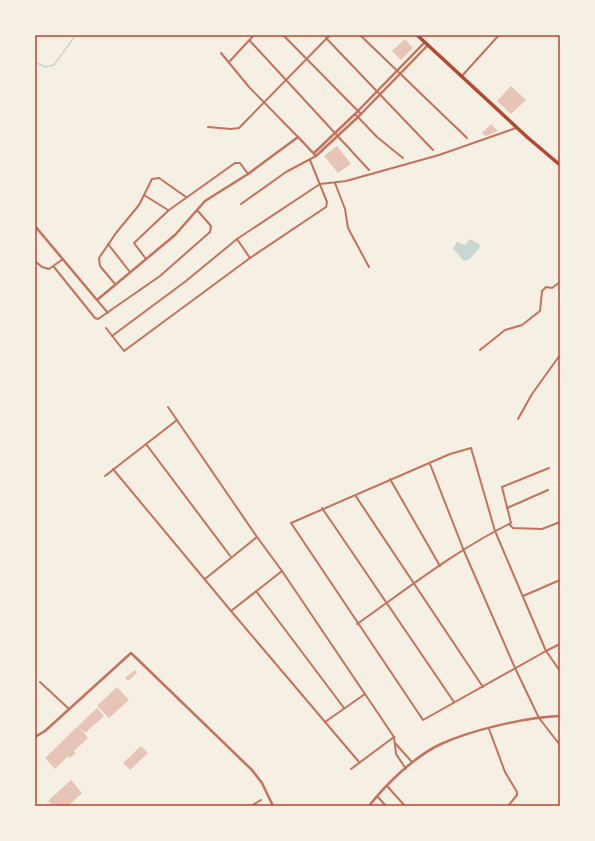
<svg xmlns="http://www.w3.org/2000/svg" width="595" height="841" viewBox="0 0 595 841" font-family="'Crimson Pro',serif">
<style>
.water{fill:#c9d6d2}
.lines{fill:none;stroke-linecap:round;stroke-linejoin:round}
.stream{stroke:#c9d6d2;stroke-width:1.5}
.building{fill:#e6c5b7}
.minor{stroke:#c5725c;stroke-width:2}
.tertiary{stroke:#c5725c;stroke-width:2.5}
.primary{stroke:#b5482f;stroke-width:3.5}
.neatline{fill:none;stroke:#b5482f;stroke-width:1.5}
</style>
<rect width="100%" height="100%" fill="#f6efe4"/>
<polygon class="water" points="470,239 479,244 480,247 470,259 464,261 453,249 457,242 465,245"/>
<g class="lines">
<polyline class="stream" points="35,62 45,67 54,65 75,36 87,35"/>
</g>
<g class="building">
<polygon points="405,39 413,48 401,60 392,51"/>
<polygon points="511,86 526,100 511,114 497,101"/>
<polygon points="491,124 498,131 486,136 482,133"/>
<polygon points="337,146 351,164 338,173 324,156"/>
<polygon points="135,670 137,673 128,681 125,678"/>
<polygon points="117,687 129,700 109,718 97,706"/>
<polygon points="97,708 104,716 85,733 78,726"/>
<polygon points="78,726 88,738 74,751 76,753 70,758 68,756 55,769 45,758"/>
<polygon points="141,746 148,753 130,770 123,763"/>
<polygon points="71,780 82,793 68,806 53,806 48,801"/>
</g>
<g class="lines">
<g class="minor">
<polyline points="283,35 361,114"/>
<polyline points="360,35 467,138"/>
<polyline points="326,38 433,150"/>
<polyline points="250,41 369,170"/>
<polyline points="221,53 249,87 298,137"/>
<polyline points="230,61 254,35"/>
<polyline points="461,77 499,35"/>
<polyline points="355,114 377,137 403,158"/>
<polyline points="208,127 231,129 239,128 330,35"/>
<polyline points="335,183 345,209 348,228 369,267"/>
<polyline points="144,195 168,210"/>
<polyline points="241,204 286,172 316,156"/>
<polyline points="237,239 250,258"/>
<polyline points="108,244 130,272"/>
<polyline points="146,259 134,243 169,210 235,163 240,163 248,174"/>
<polyline points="35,261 42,267 49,269 63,259"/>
<polyline points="54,267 95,318 98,319 160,276 210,232 211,226 197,210"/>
<polyline points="115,284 100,266 99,258 116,233 139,205 152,179 159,178 186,197"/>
<polyline points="97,300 108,313"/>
<polyline points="106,328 124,351 250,258 326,207 327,202 310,160"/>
<polyline points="112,336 186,281 237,239 320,184 346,181 439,155 516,128"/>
<polyline points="480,350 505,330 522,325 540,311 542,291 546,287 552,288 560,282"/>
<polyline points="168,407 257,537 282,571 394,737 396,754 406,769"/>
<polyline points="518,419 532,394 560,355"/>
<polyline points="146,444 231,557"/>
<polyline points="430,464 464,551 515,668 539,718 560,745"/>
<polyline points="113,469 231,611 359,762"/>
<polyline points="105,476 177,420"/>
<polyline points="390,479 440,566"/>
<polyline points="355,495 483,687"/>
<polyline points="322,508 454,702"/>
<polyline points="507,508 548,490"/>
<polyline points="509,524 513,528 542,529 560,522"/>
<polyline points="205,579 257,537"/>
<polyline points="256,591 344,708"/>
<polyline points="523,596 560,580"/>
<polyline points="231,611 282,571"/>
<path d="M357 624C407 589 456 550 511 523L502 487 549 468"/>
<polyline points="560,644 546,651 423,720 291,523 450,454 471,448 495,531 546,651 560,671"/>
<polyline points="40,682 69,709"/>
<polyline points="325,722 365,694"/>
<polyline points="489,729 505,772 517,792 517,795 508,806"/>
<polyline points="395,743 412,762"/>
<polyline points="351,769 394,737"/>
<polyline points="387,786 405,806"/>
<polyline points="377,796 386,806"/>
<polyline points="251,806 261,800"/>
</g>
<g class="tertiary">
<polyline points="314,153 355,114 424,43"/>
<polyline points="35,226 97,300 175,235 205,201 248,174 298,137 316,156 358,117 427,46"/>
<polyline points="35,737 45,731 131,653 252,770 262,783 273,806"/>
<path d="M369 806C386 784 415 756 441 744 471 730 527 717 560 716"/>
</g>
<polyline class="primary" points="417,35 527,137 560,165"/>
</g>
<rect width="595" height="841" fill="none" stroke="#f6efe4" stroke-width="72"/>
<rect x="36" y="36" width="523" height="769" class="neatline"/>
</svg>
